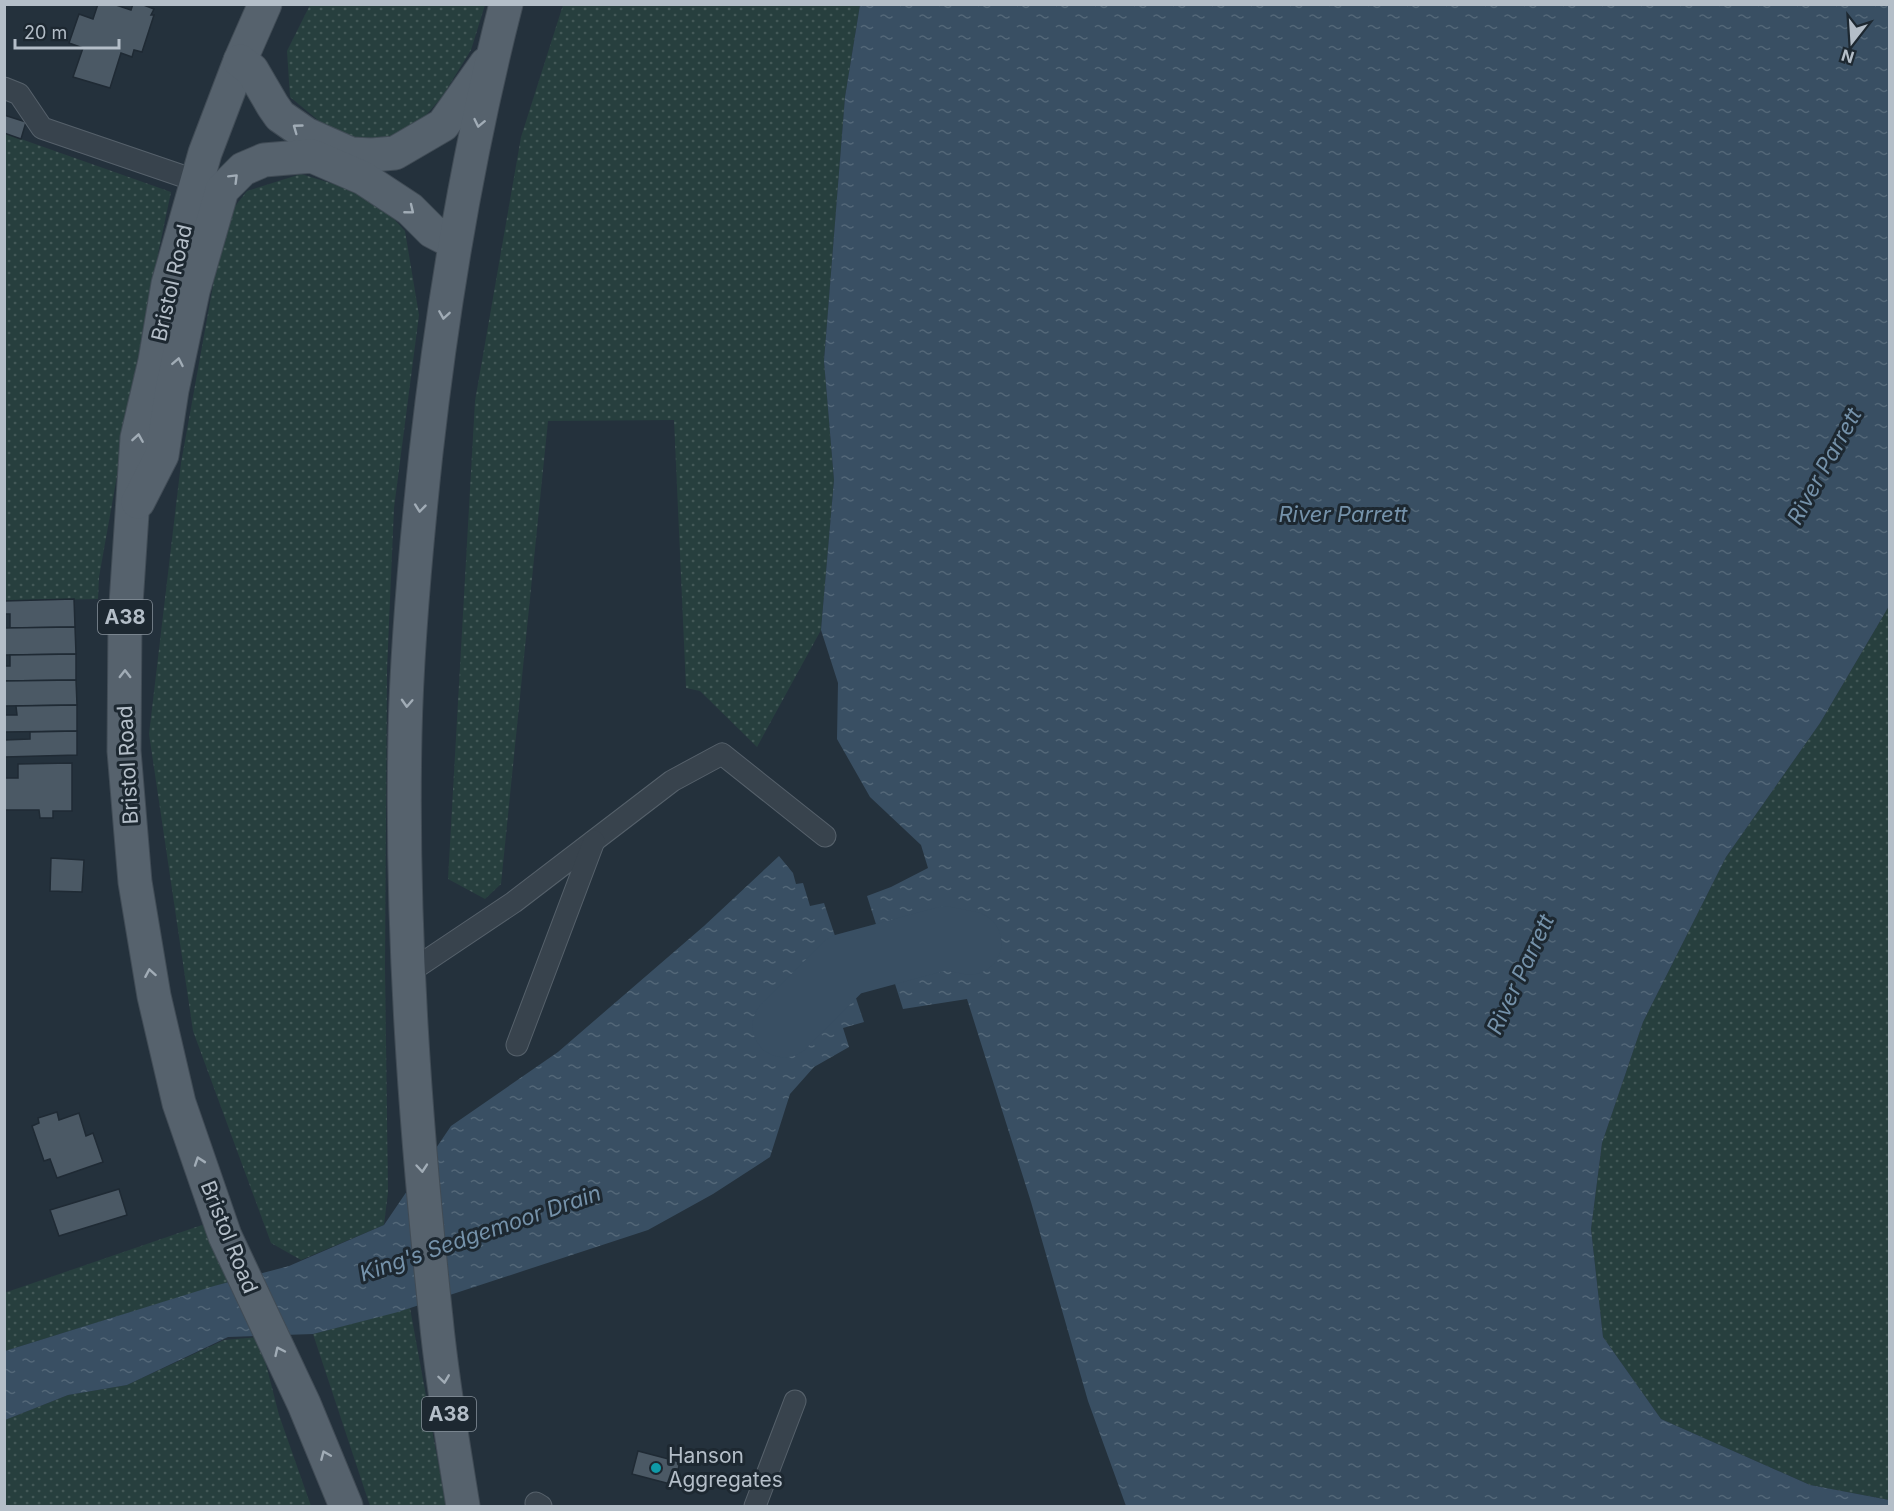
<svg xmlns="http://www.w3.org/2000/svg" width="1894" height="1511" viewBox="0 0 1894 1511" font-family="Inter,sans-serif">
<style>
.grass{fill:url(#grass-dots)}
.water{fill:url(#water-ripples)}
.lines{fill:none;stroke-linecap:round;stroke-linejoin:round}
.river{stroke:#394f63;stroke-width:63}
.building{fill:#4b5965;stroke:#1f2a34;stroke-width:1.5}
.lane-casing{stroke:#56616b;stroke-width:23}
.primary-casing{stroke:#414c56;stroke-width:35}
.lane{stroke:#38434d;stroke-width:21}
.primary{stroke:#56626d;stroke-width:33}
.oneway{stroke:#a1acb6}
.culture-dot{fill:#0f9aa8;stroke:#1d2831;stroke-width:2}
.labels{text-anchor:middle;stroke-width:6;stroke-linejoin:round;paint-order:stroke}
.shield{fill:#1d2831;stroke:#87919b;stroke-width:1.5}
.shield-label{font-size:20px;font-weight:bold;fill:#b4bec8}
.street-label{font-size:21px;fill:#b4bec8;stroke:#1d2831}
.poi-label{font-size:21px;fill:#b4bec8;stroke:#1d2831;text-anchor:start}
.water-label{font-size:22px;font-style:italic;fill:#7592aa;stroke:#1d2831}
</style>
<defs>
<pattern id="grass-dots" width="8" height="8" patternUnits="userSpaceOnUse" patternTransform="scale(1.5)"><rect width="8" height="8" fill="#273f3e"/><path d="M2 2h.1M6 6h.1" fill="none" stroke="#445958" stroke-width="1.8" stroke-linecap="round"/></pattern>
<pattern id="water-ripples" width="26" height="14" patternUnits="userSpaceOnUse" patternTransform="scale(1.5)"><rect width="26" height="14" fill="#394f63"/><path d="M2 4q2-2 4 0t4 0M15 11q2-2 4 0t4 0" fill="none" stroke="#536778"/></pattern>
</defs>
<rect width="100%" height="100%" fill="#24313c"/>
<g class="grass">
<polygon points="310,5 485,5 471,50 442,97 407,137 356,140 325,126 290,97 287,51"/>
<polygon points="563,5 860,5 845,97 824,361 834,480 821,630 757,747 700,691 686,688 674,420 548,421 501,884 485,899 448,879 475,401 521,137"/>
<polygon points="4,133 171,192 149,297 99,577 98,599 5,601"/>
<polygon points="301,174 373,196 405,231 419,315 394,508 387,670 385,966 388,1192 384,1225 301,1260 271,1243 193,1031 149,734 181,463 225,219 247,191"/>
<polygon points="1889,606 1889,1500 1810,1485 1661,1419 1603,1337 1591,1229 1602,1143 1643,1022 1726,857 1820,723"/>
<polygon points="202,1225 214,1228 235,1280 5,1351 4,1293"/>
<polygon points="410,1308 446,1506 370,1506 313,1334"/>
<polygon points="259,1337 279,1415 311,1506 5,1506 5,1420 68,1395 127,1385 224,1340"/>
</g>
<g class="water">
<polygon points="860,5 1889,5 1889,606 1820,723 1726,857 1643,1022 1602,1143 1591,1229 1603,1337 1661,1419 1810,1485 1889,1500 1889,1506 1126,1506 1088,1401 1031,1202 967,999 903,1009 867,896 891,887 928,868 921,845 870,797 837,739 838,683 821,630 834,480 824,361 845,97"/>
<polygon points="779,856 793,873 796,884 803,883 810,906 824,903 864,1022 843,1028 849,1047 814,1067 790,1094 770,1157 713,1194 648,1230 398,1312 313,1334 228,1337 127,1385 68,1395 5,1420 5,1351 214,1286 289,1266 384,1225 451,1126 558,1052 704,926"/>
</g>
<g class="lines">
<polyline class="river" points="784,1026 845,965 945,938 970,943"/>
</g>
<g class="building">
<polygon points="98,4 113,4 131,10 133,4 141,4 154,9 151,15 154,15 142,52 134,50 132,57 121,53 110,88 73,77 83,48 69,43 79,14 93,19"/>
<polygon points="4,115 26,122 21,139 4,133"/>
<polygon points="74,599 75,627 10,628 10,614 4,614 4,601"/>
<polygon points="75,627 76,654 4,655 4,628"/>
<polygon points="76,654 76,680 4,681 4,666 10,666 10,655"/>
<polygon points="76,680 77,705 4,706 4,681"/>
<polygon points="77,705 77,731 4,732 4,715 17,715 16,706"/>
<polygon points="77,731 77,755 4,757 4,740 30,739 30,732"/>
<polygon points="72,763 72,811 53,811 53,818 40,818 39,810 4,810 4,778 18,778 18,764"/>
<polygon points="51,858 84,860 82,892 50,891"/>
<polygon points="57,1112 59,1120 79,1113 86,1136 93,1133 103,1162 57,1178 50,1159 44,1161 32,1126 39,1123 38,1118"/>
<polygon points="119,1189 127,1215 59,1236 50,1210"/>
<polygon points="638,1451 680,1462 674,1485 632,1474"/>
</g>
<g class="lines">
<defs>
<g id="lane">
<polyline points="4,88 19,94 42,128 197,181"/>
<polyline points="408,973 514,902 672,781 722,754 825,836"/>
<polyline points="517,1045 594,841"/>
<polyline points="536,1503 541,1506"/>
<polyline points="755,1506 795,1401"/>
</g>
<g id="primary">
<polyline points="265,4 240,61 205,153 168,284 155,361 137,438 125,619 124,751 135,882 154,996 179,1103 225,1236 304,1404 346,1506"/>
<polyline points="240,61 252,70 273,106 280,116 306,134 351,154 372,155 395,153 443,125 486,64"/>
<polyline points="138,502 162,455 172,390 193,291 222,190 243,169 264,160 312,156 363,178 410,209 432,231 455,243"/>
<path d="M463 1506C453 1444 442 1381 436 1318 415 1124 401 929 405 734 407 640 416 546 426 453 443 302 468 152 506 4"/>
</g>
</defs>
<use href="#lane" class="lane-casing"/>
<use href="#primary" class="primary-casing"/>
<use href="#lane" class="lane"/>
<use href="#primary" class="primary"/>
</g>
<defs><path id="oneway-chevron" d="M-2-3.5L2.5 0L-2 3.5" fill="none" stroke-width="1.6" stroke-linecap="round" stroke-linejoin="round" transform="scale(1.5)"/></defs>
<g class="oneway">
<use href="#oneway-chevron" transform="translate(479 123) rotate(102)"/>
<use href="#oneway-chevron" transform="translate(297 128) rotate(-144)"/>
<use href="#oneway-chevron" transform="translate(234 178) rotate(-45)"/>
<use href="#oneway-chevron" transform="translate(410 210) rotate(39)"/>
<use href="#oneway-chevron" transform="translate(444 315) rotate(99)"/>
<use href="#oneway-chevron" transform="translate(178 362) rotate(-79)"/>
<use href="#oneway-chevron" transform="translate(138 438) rotate(-81)"/>
<use href="#oneway-chevron" transform="translate(420 508) rotate(96)"/>
<use href="#oneway-chevron" transform="translate(125 674) rotate(-90)"/>
<use href="#oneway-chevron" transform="translate(407 703) rotate(93)"/>
<use href="#oneway-chevron" transform="translate(150 973) rotate(-100)"/>
<use href="#oneway-chevron" transform="translate(199 1161) rotate(-109)"/>
<use href="#oneway-chevron" transform="translate(422 1168) rotate(85)"/>
<use href="#oneway-chevron" transform="translate(279 1351) rotate(-115)"/>
<use href="#oneway-chevron" transform="translate(444 1379) rotate(82)"/>
<use href="#oneway-chevron" transform="translate(325 1455) rotate(-113)"/>
</g>
<circle class="culture-dot" cx="656" cy="1468" r="6"/>
<g class="labels">
<g class="shield">
<rect x="98" y="600" width="54" height="34" rx="4.5"/>
<rect x="422" y="1397" width="54" height="34" rx="4.5"/>
</g>
<g class="shield-label">
<text x="125" y="624">A38</text>
<text x="449" y="1421">A38</text>
</g>
<g class="street-label">
<text transform="translate(172 283) rotate(-77)" y="7">Bristol Road</text>
<text transform="translate(128 765) rotate(-93)" y="7">Bristol Road</text>
<text transform="translate(229 1237) rotate(68)" y="7">Bristol Road</text>
</g>
<g class="poi-label">
<text x="668" y="1463">Hanson<tspan x="668" dy="24">Aggregates</tspan></text>
</g>
<g class="water-label">
<text transform="translate(1824 466) rotate(-61)" y="8">River Parrett</text>
<text x="1343" y="522">River Parrett</text>
<text transform="translate(1520 974) rotate(-65)" y="8">River Parrett</text>
<text transform="translate(480 1233) rotate(-19)" y="8">King's Sedgemoor Drain</text>
</g>
</g>
<rect width="1894" height="1511" fill="none" stroke="#b4bec8" stroke-width="12"/>
<g transform="translate(1852 42) rotate(197)" stroke="#1d2831" stroke-width="4.5" paint-order="stroke">
<path d="M0-4.5L10 22L0 15L-10 22Z" fill="#b4bec8"/>
<text y="-9" font-size="16" font-weight="bold" text-anchor="middle" fill="#b4bec8">N</text>
</g>
<path d="M15 39v9h104v-9" fill="none" stroke="#b4bec8" stroke-width="3"/>
<text x="24" y="39" font-size="18" fill="#b4bec8" stroke="#1d2831" stroke-width="4.5" paint-order="stroke">20 m</text>
</svg>
